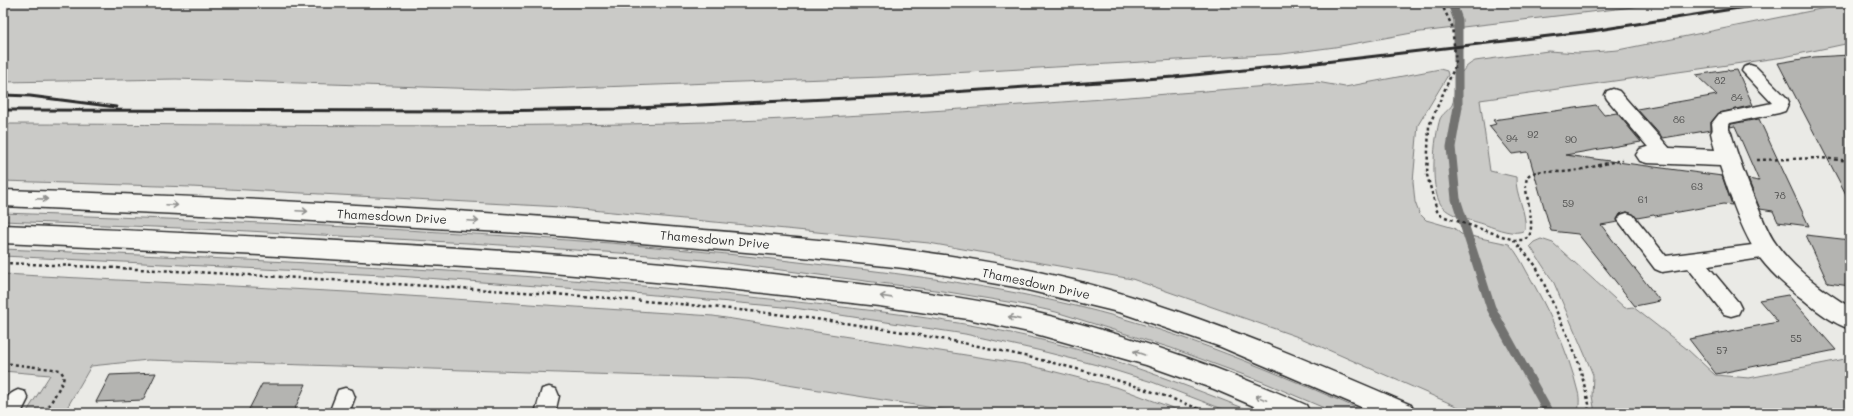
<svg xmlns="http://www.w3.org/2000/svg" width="1853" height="416" viewBox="0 0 1853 416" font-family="Mali,sans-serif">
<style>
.green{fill:#cacac7;stroke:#7a7a79}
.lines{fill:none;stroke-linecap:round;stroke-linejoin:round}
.stream{stroke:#727270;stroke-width:9}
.building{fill:#b4b4b1;stroke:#2b2b2b}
.lane-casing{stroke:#2b2b2b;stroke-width:3}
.street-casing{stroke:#2b2b2b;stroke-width:3}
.primary-casing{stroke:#2b2b2b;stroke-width:3}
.path{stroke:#2b2b2b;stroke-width:2.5;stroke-dasharray:3 3;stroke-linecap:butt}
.lane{fill:#f6f6f2;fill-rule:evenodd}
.street{fill:#f6f6f2;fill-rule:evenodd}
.primary{fill:#f6f6f2;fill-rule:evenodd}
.rail{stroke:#2b2b2b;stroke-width:3}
.oneway{stroke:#90908e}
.labels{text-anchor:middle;stroke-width:3;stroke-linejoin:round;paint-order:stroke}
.number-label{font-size:10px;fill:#4d4d4c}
.street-label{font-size:12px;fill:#2b2b2b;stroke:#f6f6f2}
</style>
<rect width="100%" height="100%" fill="#eaeae6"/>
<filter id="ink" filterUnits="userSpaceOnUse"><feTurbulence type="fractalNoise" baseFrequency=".025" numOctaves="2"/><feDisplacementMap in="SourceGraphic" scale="8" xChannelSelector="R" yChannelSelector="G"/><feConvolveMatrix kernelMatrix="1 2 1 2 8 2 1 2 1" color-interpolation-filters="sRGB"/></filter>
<g filter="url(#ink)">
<g class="green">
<polygon points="3,3 1667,3 1412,33 1335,47 1282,54 882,77 515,90 176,79 3,82"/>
<path d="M1850 3V43L1784 57 1480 100 1490 171 1516 177C1515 195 1527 211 1525 230 1515 236 1497 229 1486 225 1473 220 1447 217 1440 203 1430 186 1434 138 1440 119 1442 114 1449 110 1452 105 1454 101 1454 95 1455 90 1457 77 1463 67 1475 61L1548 51 1579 53 1618 50Z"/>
<path d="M1440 69 1447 71 1448 75 1418 125 1413 182 1415 202 1419 213 1426 220 1454 228 1461 234 1509 244C1517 252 1522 263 1527 272 1548 309 1568 350 1578 392 1580 399 1579 406 1578 413H1472L1301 338 1132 279 929 243 561 207 191 187 3 181V124C256 124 510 130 763 120 948 112 1132 97 1317 82L1345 87Z"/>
<path d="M3 213C205 220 408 228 610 243 684 249 758 257 832 266 916 275 998 287 1080 307 1179 331 1275 372 1368 413H1336L1263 382 1171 348 1056 312 1020 304 942 291 704 260 649 255 486 244 230 230 3 221Z"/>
<polygon points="1541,239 1553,243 1625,308 1633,307 1687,349 1715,375 1749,378 1850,358 1850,413 1595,413 1592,396 1593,375 1585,355 1554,283 1530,246 1534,242"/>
<path d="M3 249C249 260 496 269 742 296 841 307 941 316 1038 339 1113 357 1185 385 1256 413H1233L1152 382 1097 365 1037 350 965 334 794 308 622 292 383 275 3 256Z"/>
<polygon points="3,274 347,292 713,316 1024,364 1119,388 1186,413 966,413 749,379 148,360 91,366 64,413 26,413 50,375 3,371"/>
</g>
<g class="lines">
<polyline class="stream" points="1452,3 1458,20 1458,107 1451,147 1456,199 1491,308 1549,413"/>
</g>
<g class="building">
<polygon points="1850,55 1850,202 1778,63 1814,57"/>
<polygon points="1728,70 1729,71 1737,70 1753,105 1719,113 1711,122 1711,130 1663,138 1637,109 1717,95 1696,75"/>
<polygon points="1596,105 1604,115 1617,113 1641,142 1565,155 1722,176 1732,205 1723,204 1655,216 1654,215 1637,218 1633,214 1627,212 1620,214 1617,219 1618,222 1601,225 1660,301 1635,306 1578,234 1551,231 1528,152 1512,154 1489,126 1496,124 1493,120"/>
<polygon points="1759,119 1771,145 1809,226 1778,222 1773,211 1760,209 1748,179 1759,181 1735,126 1730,127 1731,124"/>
<polygon points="1806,235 1850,240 1850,286 1828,283"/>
<polygon points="1788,295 1836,350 1716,374 1689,339 1778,322 1759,300"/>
<polygon points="156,373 143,400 96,402 110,375"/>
<polygon points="262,384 306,384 293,413 247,413"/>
</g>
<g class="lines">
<defs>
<g id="lane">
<polygon points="1750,65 1756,67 1787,98 1789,102 1785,111 1779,113 1730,123 1729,125 1729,133 1727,137 1721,139 1715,137 1713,133 1712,123 1719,114 1772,103 1742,71 1744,67"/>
<polygon points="1613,89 1619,91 1671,150 1674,155 1671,160 1665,161 1659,160 1607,99 1605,95 1607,91"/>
<polygon points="1627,213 1633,215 1666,256 1768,243 1775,245 1777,250 1775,255 1768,257 1708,266 1738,302 1741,308 1738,314 1731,316 1724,314 1688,268 1662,272 1655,269 1618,220 1621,215"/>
<polygon points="549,387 556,389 559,396 555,413 535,413 542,389"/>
<polygon points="345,388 352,390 355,397 349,413 329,413 338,390"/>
<path d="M18 390 25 392 28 399 21 413H3C3 402 7 394 18 390Z"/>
</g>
<path id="street" d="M1721 125 1728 128 1731 133C1738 158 1747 181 1757 205 1763 218 1767 232 1776 244 1794 269 1823 291 1850 307V329C1833 323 1818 312 1804 300 1788 288 1772 274 1760 258 1742 233 1730 195 1720 166L1647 163 1640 161 1636 155 1640 149 1647 147 1715 150 1711 133 1714 128Z"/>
<g id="primary">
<path d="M3 190C229 197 455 208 680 228 811 239 945 248 1073 280 1190 310 1300 357 1411 405L1415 413H1375L1221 347 1122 313 1015 287 904 268 793 256 536 234 245 217 3 206Z"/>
<path d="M3 225C193 233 384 242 574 256 660 262 746 270 832 281 898 288 964 297 1029 311 1125 333 1217 366 1306 405L1310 413H1270L1214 389 1146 365 1029 332 968 319 879 306 702 286 517 270 260 255 3 243Z"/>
</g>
</defs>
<use href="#lane" class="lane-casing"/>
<use href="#street" class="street-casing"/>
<use href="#primary" class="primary-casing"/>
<g class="path">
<path d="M1441 3 1452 26 1456 64 1429 126 1427 175 1437 211 1442 216 1514 240H1523L1529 237C1537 216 1519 186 1529 175 1540 169 1550 172 1562 172 1583 171 1603 163 1623 160"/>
<polyline points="1757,160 1821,158 1850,161"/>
<polyline points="1514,240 1536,266 1569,339 1579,364 1589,404 1588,413"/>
<path d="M3 263C160 269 318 279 475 289 686 302 901 319 1106 377 1141 387 1176 400 1210 413"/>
<polyline points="3,363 60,370 64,376 63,381 45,413"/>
</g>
<use href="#lane" class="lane"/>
<use href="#street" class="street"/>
<use href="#primary" class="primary"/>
<g class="rail">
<polyline points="3,95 30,96 116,107"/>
<polyline points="3,110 480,111 616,109 892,96 1174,77 1316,63 1592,31 1771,3"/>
</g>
</g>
<defs><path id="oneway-shaft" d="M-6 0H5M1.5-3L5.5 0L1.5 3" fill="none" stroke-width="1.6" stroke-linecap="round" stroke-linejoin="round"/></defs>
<g class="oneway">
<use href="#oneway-shaft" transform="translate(42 199) rotate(2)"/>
<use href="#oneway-shaft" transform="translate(172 205) rotate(3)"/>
<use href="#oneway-shaft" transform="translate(302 211) rotate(3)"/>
<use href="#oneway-shaft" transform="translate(473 221) rotate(3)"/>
<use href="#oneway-shaft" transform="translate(886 297) rotate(-172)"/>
<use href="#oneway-shaft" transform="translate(1014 318) rotate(-167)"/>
<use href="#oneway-shaft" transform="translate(1139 353) rotate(-161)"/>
<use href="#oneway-shaft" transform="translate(1261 398) rotate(-158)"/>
</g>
</g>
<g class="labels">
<g class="number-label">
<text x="1720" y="84">82</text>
<text x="1737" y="101">84</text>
<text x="1679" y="123">86</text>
<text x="1533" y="138">92</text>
<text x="1512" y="142">94</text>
<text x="1571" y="143">90</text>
<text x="1697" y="190">63</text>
<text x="1780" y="199">78</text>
<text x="1643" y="203">61</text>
<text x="1568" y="207">59</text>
<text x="1796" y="342">55</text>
<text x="1722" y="354">57</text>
</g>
<g class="street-label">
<text transform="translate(392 217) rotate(3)" y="4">Thamesdown Drive</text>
<text transform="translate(715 240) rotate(5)" y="4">Thamesdown Drive</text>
<text transform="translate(1036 284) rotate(12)" y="4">Thamesdown Drive</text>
</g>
</g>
<rect width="1853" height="416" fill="none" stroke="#f6f6f2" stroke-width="16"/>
<rect x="8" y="8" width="1837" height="400" fill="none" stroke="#2b2b2b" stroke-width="1.5" filter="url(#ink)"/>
</svg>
